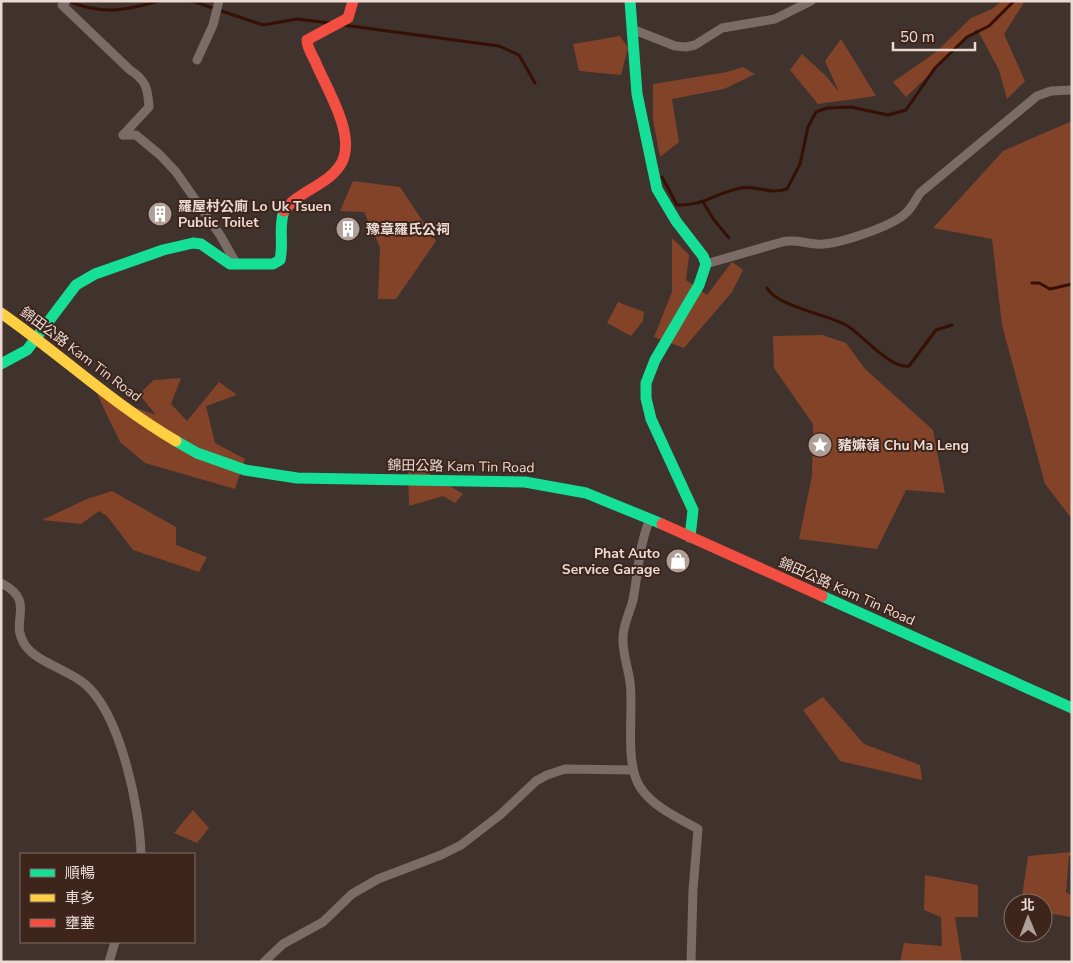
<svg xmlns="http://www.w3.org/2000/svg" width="1073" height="963" viewBox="0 0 1073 963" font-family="'Nunito Sans','Noto Sans TC',sans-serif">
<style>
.green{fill:#834329}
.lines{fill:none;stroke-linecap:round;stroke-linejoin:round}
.stream{stroke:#361004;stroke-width:3}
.street{stroke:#7a6c67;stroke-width:9}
.fast{stroke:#16e098;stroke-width:11}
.slow{stroke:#ffcf43;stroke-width:11}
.jam{stroke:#f24e42;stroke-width:11}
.labels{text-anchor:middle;stroke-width:4;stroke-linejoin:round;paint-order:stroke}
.poi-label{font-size:14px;font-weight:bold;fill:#eadad3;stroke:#3d251b;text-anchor:start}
.street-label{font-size:14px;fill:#eadad3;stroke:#3d251b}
</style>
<rect width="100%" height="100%" fill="#40322d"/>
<g class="green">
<polygon points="1002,1 1025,1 1004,34 1025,81 1007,99 999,70 977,29 906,97 893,82 936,52 971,18 992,9"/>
<polygon points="620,36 628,48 621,75 579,71 573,44"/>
<polygon points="841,39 876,96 818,104 790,70 802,54 826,76 839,92 825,61"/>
<polygon points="743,67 755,74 724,89 672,99 679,142 660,157 653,120 653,84 727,72"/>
<polygon points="1072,121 1072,519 1045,484 1002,325 992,239 933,228 1003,151"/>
<polygon points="353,181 400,187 436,241 396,299 378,299 380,247 364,212 340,211"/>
<polygon points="672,238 689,255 686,280 707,295 732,262 743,270 732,292 684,348 654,337 672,292"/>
<polygon points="618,302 644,312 643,321 631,336 607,323"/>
<polygon points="822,335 846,343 865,369 933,430 945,493 906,490 877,549 799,539 812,476 813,424 774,368 773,336"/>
<polygon points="181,378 171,404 187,421 219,382 237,395 206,406 215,443 245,459 235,489 145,463 120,442 97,394 156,415 139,394 154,380"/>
<polygon points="423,470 463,494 455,503 443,496 409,506 408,472"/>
<polygon points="112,491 176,527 176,545 207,557 199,572 133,550 107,516 99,511 81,524 42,520 87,499"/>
<polygon points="823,697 864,744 920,765 922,780 840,761 803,710"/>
<polygon points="193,810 209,828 197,843 174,833"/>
<polygon points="1072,852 1072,856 1069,856 1066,892 1072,896 1072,922 1071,917 1053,914 1043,922 1043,903 1021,903 1028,856"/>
<polygon points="925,875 978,885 978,917 955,917 962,962 900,962 904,943 942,946 941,917 924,910"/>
</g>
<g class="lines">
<g class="stream">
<path d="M68 1C103 15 123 11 159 1"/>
<polyline points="192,1 263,25 297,19 330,23"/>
<polyline points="343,25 499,46 519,55 535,83"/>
<path d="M662 177 677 205C705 206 717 192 741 188 759 185 767 195 787 189L800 164 808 127 816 112 827 108 851 107 888 115 906 110 935 68 967 37 989 26 1014 1"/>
<polyline points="703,202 714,220 729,238"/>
<polyline points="1032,283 1039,283 1050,289 1072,284"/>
<path d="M767 288C778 307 826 314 846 325 862 334 891 370 909 366L936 330 952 325"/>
</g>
<g class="street">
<path d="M66 1 62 5 130 70C146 80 148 89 149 107L123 135"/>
<polyline points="632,29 675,46 686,47 695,45 722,28 775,19 811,1"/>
<polyline points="197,60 213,25 219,1"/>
<polyline points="123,135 136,135 160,155 176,172 220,235 237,265"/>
<path d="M706 264 782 242C795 239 804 243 816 244 835 246 894 226 907 212 912 207 916 199 920 193L1037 96 1051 91 1072 90"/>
<path d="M650 519C639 545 638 573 633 600 630 612 623 625 623 637 622 652 628 667 630 682 634 711 624 762 640 787 652 806 678 818 698 829L693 890 691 962"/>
<path d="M1 583C38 602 8 620 25 645 36 662 69 670 85 684 121 715 140 809 141 854"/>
<polyline points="109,962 115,942"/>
<polyline points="264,962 283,944 323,922 352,894 378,879 441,855 461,845 500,815 536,781 547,775 565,769 633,770"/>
</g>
<g class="fast">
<polyline points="630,1 637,94 657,189 676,221 703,256 706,264 699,285 655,360 646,383 646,398 651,419 693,510 690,537"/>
<path d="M1 364 27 350 76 285 95 274 163 250 193 243 201 244 230 264H273L280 260C284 243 278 227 284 211"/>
<polyline points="176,441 197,453 245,470 297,478 525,482 586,493 662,524"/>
<polyline points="822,596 1072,708"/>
</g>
<path class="slow" d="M1 313C60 354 114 405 176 441"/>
<g class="jam">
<path d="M284 211C299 190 330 185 342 162 356 134 326 88 315 61 312 55 307 47 307 40L348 18 353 1"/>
<polyline points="662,524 822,596"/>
</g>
</g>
<defs>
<symbol id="building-disc" viewBox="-11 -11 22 22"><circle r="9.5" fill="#ae9f99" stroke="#3d251b"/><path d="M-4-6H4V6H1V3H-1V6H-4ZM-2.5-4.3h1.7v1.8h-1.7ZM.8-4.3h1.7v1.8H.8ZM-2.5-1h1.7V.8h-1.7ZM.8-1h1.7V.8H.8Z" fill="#fff"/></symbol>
<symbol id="sight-disc" viewBox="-11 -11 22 22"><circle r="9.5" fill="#ae9f99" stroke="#3d251b"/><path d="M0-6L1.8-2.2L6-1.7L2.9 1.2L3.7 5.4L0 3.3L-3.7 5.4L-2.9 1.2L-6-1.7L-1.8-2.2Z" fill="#fff"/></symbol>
<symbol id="shop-disc" viewBox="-11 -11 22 22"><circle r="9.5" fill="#ae9f99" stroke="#3d251b"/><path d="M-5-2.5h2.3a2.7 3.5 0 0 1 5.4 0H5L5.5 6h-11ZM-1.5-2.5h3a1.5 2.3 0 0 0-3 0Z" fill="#fff"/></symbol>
</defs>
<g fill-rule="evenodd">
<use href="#building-disc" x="146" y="200" width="28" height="28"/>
<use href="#building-disc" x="334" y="215" width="28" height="28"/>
<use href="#sight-disc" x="806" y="431" width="28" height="28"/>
<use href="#shop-disc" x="664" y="547" width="28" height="28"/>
</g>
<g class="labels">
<g class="poi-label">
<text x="178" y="211">羅屋村公廁 Lo Uk Tsuen<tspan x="178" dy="16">Public Toilet</tspan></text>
<text x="366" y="234">豫章羅氏公祠</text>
<text x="838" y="450">豬嫲嶺 Chu Ma Leng</text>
<text x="660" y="558" text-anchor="end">Phat Auto<tspan x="660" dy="16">Service Garage</tspan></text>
</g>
<g class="street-label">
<text transform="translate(81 354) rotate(37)" y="5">錦田公路 Kam Tin Road</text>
<text transform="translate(461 466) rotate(1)" y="5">錦田公路 Kam Tin Road</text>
<text transform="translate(847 591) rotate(24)" y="5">錦田公路 Kam Tin Road</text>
</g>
</g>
<rect width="1073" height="963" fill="none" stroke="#eadad3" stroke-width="5"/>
<rect x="20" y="853" width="175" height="90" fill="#3d251b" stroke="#826d65"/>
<rect x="30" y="869" width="25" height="8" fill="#16e098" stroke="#826d65"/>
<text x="65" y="878" font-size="15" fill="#eadad3">順暢</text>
<rect x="30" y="894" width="25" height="8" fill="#ffcf43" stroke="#826d65"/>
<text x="65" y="903" font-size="15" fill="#eadad3">車多</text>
<rect x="30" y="919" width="25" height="8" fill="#f24e42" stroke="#826d65"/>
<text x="65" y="928" font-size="15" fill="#eadad3">壅塞</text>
<g transform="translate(1028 918) rotate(359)"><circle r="24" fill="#3d251b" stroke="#826d65"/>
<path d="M0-4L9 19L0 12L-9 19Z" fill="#ae9f99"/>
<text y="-8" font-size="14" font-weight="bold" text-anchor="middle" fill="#eadad3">北</text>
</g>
<path d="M893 42v8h82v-8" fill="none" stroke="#eadad3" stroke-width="2.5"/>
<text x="900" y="42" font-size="15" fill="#eadad3" stroke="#3d251b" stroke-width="4" paint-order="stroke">50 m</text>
</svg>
